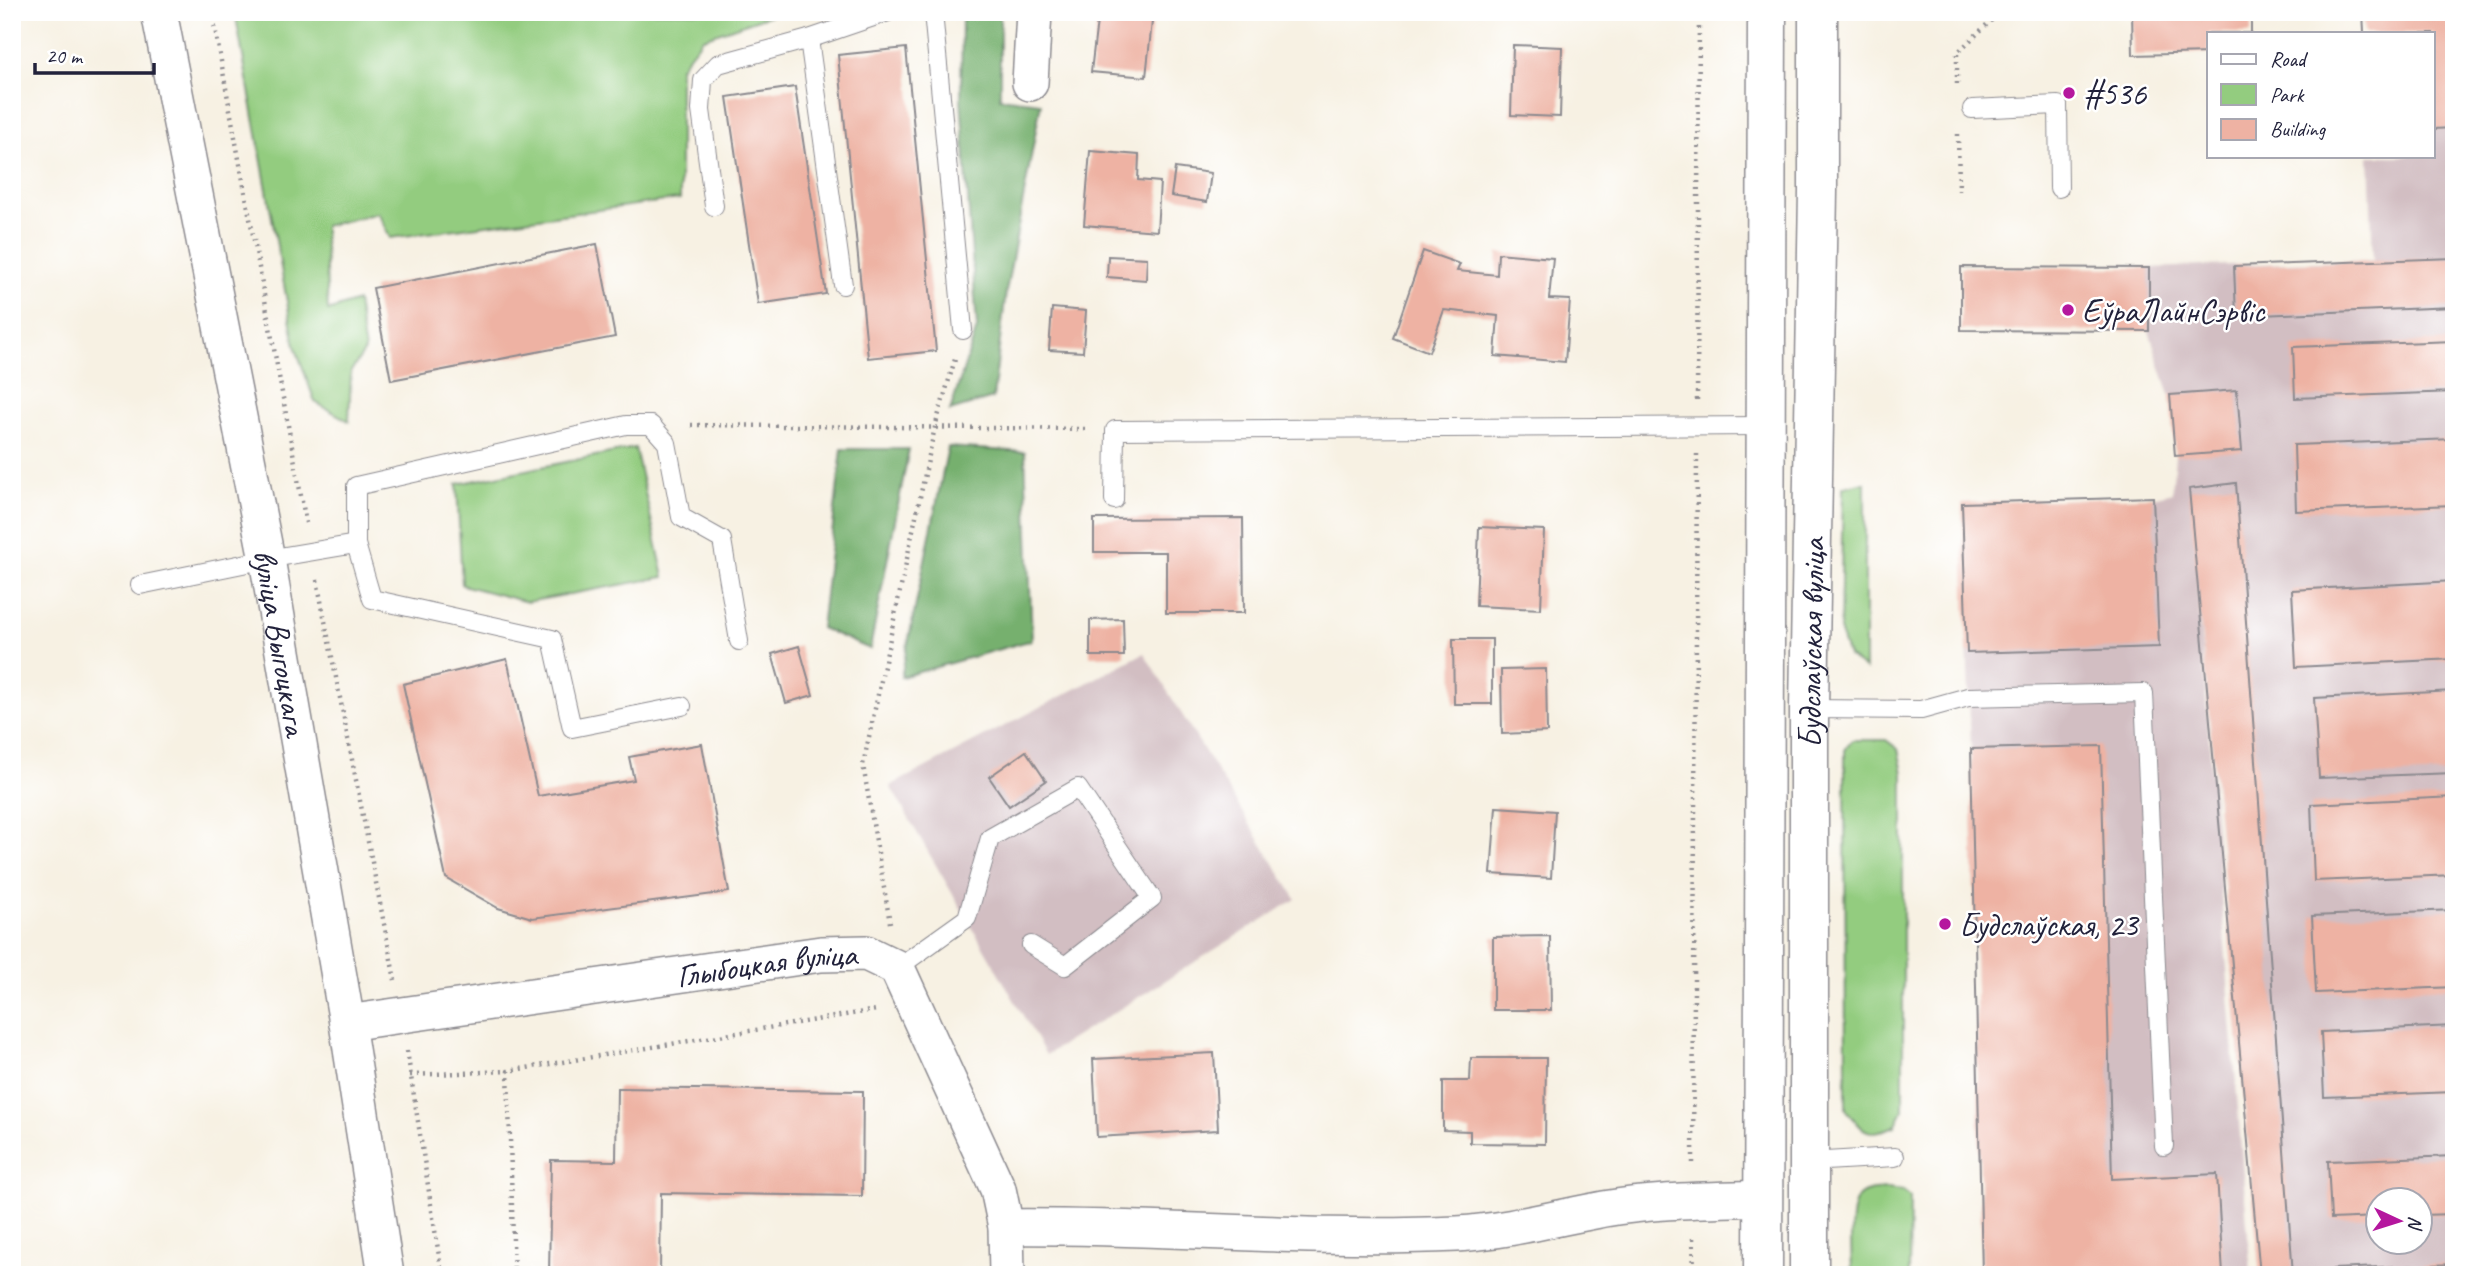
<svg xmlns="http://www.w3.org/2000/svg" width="2466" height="1287" viewBox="0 0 2466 1287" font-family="Caveat,sans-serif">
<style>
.industrial{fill:#d2bec2;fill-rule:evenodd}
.green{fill:#93cc7f;stroke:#5a775d;stroke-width:2}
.forest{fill:#76b06e;stroke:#4c6954;stroke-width:2}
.building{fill:#eeb2a3}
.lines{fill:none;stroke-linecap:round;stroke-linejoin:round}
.service-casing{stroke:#8c8a8f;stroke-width:20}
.minor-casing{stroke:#8c8a8f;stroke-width:38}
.secondary-casing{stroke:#8c8a8f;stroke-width:41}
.path{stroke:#8c8a8f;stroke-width:4.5;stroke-dasharray:2 5;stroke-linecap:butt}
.service{stroke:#fff;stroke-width:18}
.minor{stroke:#fff;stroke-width:35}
.secondary{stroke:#fff;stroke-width:38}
.poi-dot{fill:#b5179e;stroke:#fff;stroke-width:2.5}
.labels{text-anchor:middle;stroke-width:5;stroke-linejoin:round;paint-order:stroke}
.poi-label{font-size:33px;fill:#22223b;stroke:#fff;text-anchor:start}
.street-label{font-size:33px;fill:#22223b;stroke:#fff}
</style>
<rect width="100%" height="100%" fill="#fff"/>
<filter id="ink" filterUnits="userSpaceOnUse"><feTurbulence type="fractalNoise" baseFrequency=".0143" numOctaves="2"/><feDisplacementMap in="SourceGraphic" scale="14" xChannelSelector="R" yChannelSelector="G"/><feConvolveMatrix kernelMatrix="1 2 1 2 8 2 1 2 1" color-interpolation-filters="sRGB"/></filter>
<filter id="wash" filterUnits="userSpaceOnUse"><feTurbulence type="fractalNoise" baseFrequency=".00686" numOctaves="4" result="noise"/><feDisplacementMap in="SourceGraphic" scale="28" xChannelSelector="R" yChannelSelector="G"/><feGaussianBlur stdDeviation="1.57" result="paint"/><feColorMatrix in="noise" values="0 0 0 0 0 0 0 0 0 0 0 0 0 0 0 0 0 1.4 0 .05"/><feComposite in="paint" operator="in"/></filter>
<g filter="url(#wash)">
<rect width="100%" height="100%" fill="#f7f1e3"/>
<g class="industrial">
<path d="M2363 12H2454V1275H2260L2196 574 2251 1275H1982L1971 749 1962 503 2153 497 2172 492 2175 456 2170 395 2149 331V268L2373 260 2369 156H2433V33H2364ZM2378 1200H2420V1242H2378Z"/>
<polygon points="1144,653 1296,899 1046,1055 890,786"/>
</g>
<g class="green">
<polygon points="235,12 779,12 703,38 680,67 680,199 390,238 378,213 324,226 328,311 357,301 365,351 351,371 349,421 315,402 295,346"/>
<polygon points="635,448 664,577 527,602 462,585 457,484"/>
<polygon points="1865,482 1865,669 1848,656 1840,633 1843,487"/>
<path d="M1852 740H1886L1898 749 1903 773V1110L1895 1126C1866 1138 1864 1132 1846 1109L1845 748Z"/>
<path d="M1887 1189 1903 1191 1910 1197 1909 1275H1852C1852 1256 1847 1206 1860 1195 1867 1189 1878 1190 1887 1189Z"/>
</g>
<g class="forest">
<polygon points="967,12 1000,12 1000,98 1041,103 1006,292 993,398 950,411 977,328 961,99 962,16"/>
<polygon points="948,447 1025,452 1032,640 901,677"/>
<polygon points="842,449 909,449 870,649 821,628"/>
</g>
<g id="blocks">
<g class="building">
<polygon points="1098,12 1153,12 1146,77 1091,72"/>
<polygon points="2132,12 2251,12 2251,33 2209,33 2209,53 2133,55"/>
<polygon points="2363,12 2454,12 2454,128 2433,129 2433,33 2364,33"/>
<polygon points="1513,45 1562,47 1560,117 1511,115"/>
<polygon points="906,48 936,351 868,358 838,55"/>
<polygon points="795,87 826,294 758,304 727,97"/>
<polygon points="1090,151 1139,155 1138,180 1160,182 1157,231 1084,225"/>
<polygon points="1175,168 1211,173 1207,202 1171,196"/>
<polygon points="597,244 615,337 391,380 373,288"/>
<polygon points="1423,251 1460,264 1457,271 1497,275 1498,253 1553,258 1549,299 1570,300 1565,362 1495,356 1498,316 1444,310 1429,352 1393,338"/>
<polygon points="1108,256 1147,258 1146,280 1107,277"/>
<polygon points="2454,258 2454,307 2236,316 2234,266"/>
<polygon points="1961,267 2149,268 2149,331 1961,330"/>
<polygon points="1052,308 1086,311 1083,352 1049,350"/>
<polygon points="2454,341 2454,392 2295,398 2293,347"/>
<polygon points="2237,390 2242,451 2175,456 2170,395"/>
<polygon points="2454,439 2454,505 2296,511 2294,445"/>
<polygon points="2236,483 2293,1275 2260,1275 2189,489"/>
<polygon points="2153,497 2159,647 1967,653 1962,503"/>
<polygon points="1243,518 1244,613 1166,613 1166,552 1094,552 1094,519"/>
<polygon points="1479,527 1544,530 1541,609 1476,606"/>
<polygon points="2454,581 2454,659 2296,667 2292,590"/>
<polygon points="1123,619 1124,656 1090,656 1090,620"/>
<polygon points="1453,639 1492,639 1492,704 1454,704"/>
<polygon points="799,646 813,695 786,703 772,654"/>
<polygon points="507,659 538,796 634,780 629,757 702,744 729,892 532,918 498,908 446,878 403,684"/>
<polygon points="1546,669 1547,732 1502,734 1501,670"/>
<polygon points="2454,691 2454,773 2319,778 2314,698"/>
<polygon points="2101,746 2112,1179 2217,1174 2223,1275 1982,1275 1971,749"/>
<polygon points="1026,751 1046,781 1009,806 989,777"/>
<polygon points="2454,797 2454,875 2314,881 2311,804"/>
<polygon points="1496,807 1555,811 1551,878 1491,874"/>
<polygon points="2454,910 2454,987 2316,993 2312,916"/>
<polygon points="1550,936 1551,1010 1493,1010 1493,937"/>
<polygon points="2454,1026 2454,1092 2324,1097 2321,1032"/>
<polygon points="1214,1053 1218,1130 1097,1137 1093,1059"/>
<polygon points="1471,1058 1546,1058 1545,1144 1470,1143 1470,1131 1443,1130 1443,1081 1470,1081"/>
<polygon points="617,1088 863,1091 862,1196 661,1193 660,1275 549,1275 551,1160 616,1161"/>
<polygon points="2454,1156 2454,1214 2420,1215 2420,1200 2378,1200 2378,1217 2331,1219 2328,1161"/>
<polygon points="2454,1264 2454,1275 2333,1275 2333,1269"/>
</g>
</g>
</g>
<g filter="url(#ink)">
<use href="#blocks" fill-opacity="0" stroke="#8c8a8f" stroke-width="2"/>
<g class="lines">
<defs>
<g id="service">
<polyline points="933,12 963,330"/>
<polyline points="809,39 843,285"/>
<polyline points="1972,109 2058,105 2059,188"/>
<polyline points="714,206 701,110 703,80 718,64 809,39 888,12"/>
<polyline points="1114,500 1115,430 1766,426"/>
<polyline points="356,544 356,486 626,425 651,425 667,443 681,517 722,540 739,641"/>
<polyline points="140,585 267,559 356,544 372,599 552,639 572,728 682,706"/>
<polyline points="1809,709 1921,710 1968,697 2144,693 2164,1146"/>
<polyline points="897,968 967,918 990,838 1078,788 1152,898 1065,966 1031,945"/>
<polyline points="1808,1162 1895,1157"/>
</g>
<g id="minor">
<path id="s1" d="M159 12 267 559 347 1023 386 1275"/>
<polyline points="1030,83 1034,12"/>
<path id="s2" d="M347 1023 821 954 866 953 897 968 998 1189 1006 1227 1007 1275"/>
<path d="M1006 1227C1156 1225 1307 1241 1457 1234 1507 1231 1556 1218 1604 1209 1656 1200 1711 1200 1763 1198"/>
</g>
<g id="secondary">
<polyline points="1763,1275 1767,12"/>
<path id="s3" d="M1809 1275V709L1818 191V12"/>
</g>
</defs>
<use href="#service" class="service-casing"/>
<use href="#minor" class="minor-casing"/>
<use href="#secondary" class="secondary-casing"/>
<g class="path">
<polyline points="212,12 306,523"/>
<polyline points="1957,84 1957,53 2000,12"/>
<polyline points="1958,134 1959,191"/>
<polyline points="1697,400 1699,12"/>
<polyline points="691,425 1088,429"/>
<polyline points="317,580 395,980"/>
<polyline points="890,923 863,765 935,427 956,356"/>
<polyline points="407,1051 442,1275"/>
<polyline points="410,1075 508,1071"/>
<polyline points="1693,1163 1697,454"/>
<polyline points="1693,1238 1694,1275"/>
<polyline points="514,1275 508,1071 876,1010"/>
</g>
<use href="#service" class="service"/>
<use href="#minor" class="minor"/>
<use href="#secondary" class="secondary"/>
</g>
</g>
<g class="poi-dot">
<circle cx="2069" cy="93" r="7"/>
<circle cx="2068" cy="310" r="7"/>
<circle cx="1945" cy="924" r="7"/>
</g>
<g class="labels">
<g class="poi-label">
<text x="2083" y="105">#536</text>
<text x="2082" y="322">ЕўраЛайнСэрвіс</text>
<text x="1959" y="936">Будслаўская, 23</text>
</g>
<g class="street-label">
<text dy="12" stroke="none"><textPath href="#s1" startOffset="642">вуліца Выгоцкага</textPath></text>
<text dy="12" stroke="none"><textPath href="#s3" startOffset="632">Будслаўская вуліца</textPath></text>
<text dy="12" stroke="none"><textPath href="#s2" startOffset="424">Глыбоцкая вуліца</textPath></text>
</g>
</g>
<rect width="2466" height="1287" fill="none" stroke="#fff" stroke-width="42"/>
<rect x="2207" y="32" width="228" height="126" fill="#ffffff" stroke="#a7a7b1" stroke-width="2"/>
<rect x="2221" y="54" width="35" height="10" fill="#ffffff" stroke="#a7a7b1" stroke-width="2"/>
<text x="2270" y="66" font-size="21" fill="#22223b">Road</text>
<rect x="2221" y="84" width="35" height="21" fill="#93cc7f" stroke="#a7a7b1" stroke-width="2"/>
<text x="2270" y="102" font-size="21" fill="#22223b">Park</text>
<rect x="2221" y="119" width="35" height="21" fill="#eeb2a3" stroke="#a7a7b1" stroke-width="2"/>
<text x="2270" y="136" font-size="21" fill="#22223b">Building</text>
<g transform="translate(2399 1221) rotate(94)"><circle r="33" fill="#ffffff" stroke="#a7a7b1" stroke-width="2"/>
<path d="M0-5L12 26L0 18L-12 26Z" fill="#b5179e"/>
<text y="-10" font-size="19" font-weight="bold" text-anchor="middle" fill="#22223b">N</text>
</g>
<path d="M35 63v10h119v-10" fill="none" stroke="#22223b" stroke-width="3.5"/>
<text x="46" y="63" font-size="21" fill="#22223b" stroke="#ffffff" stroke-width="5" paint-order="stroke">20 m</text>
</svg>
